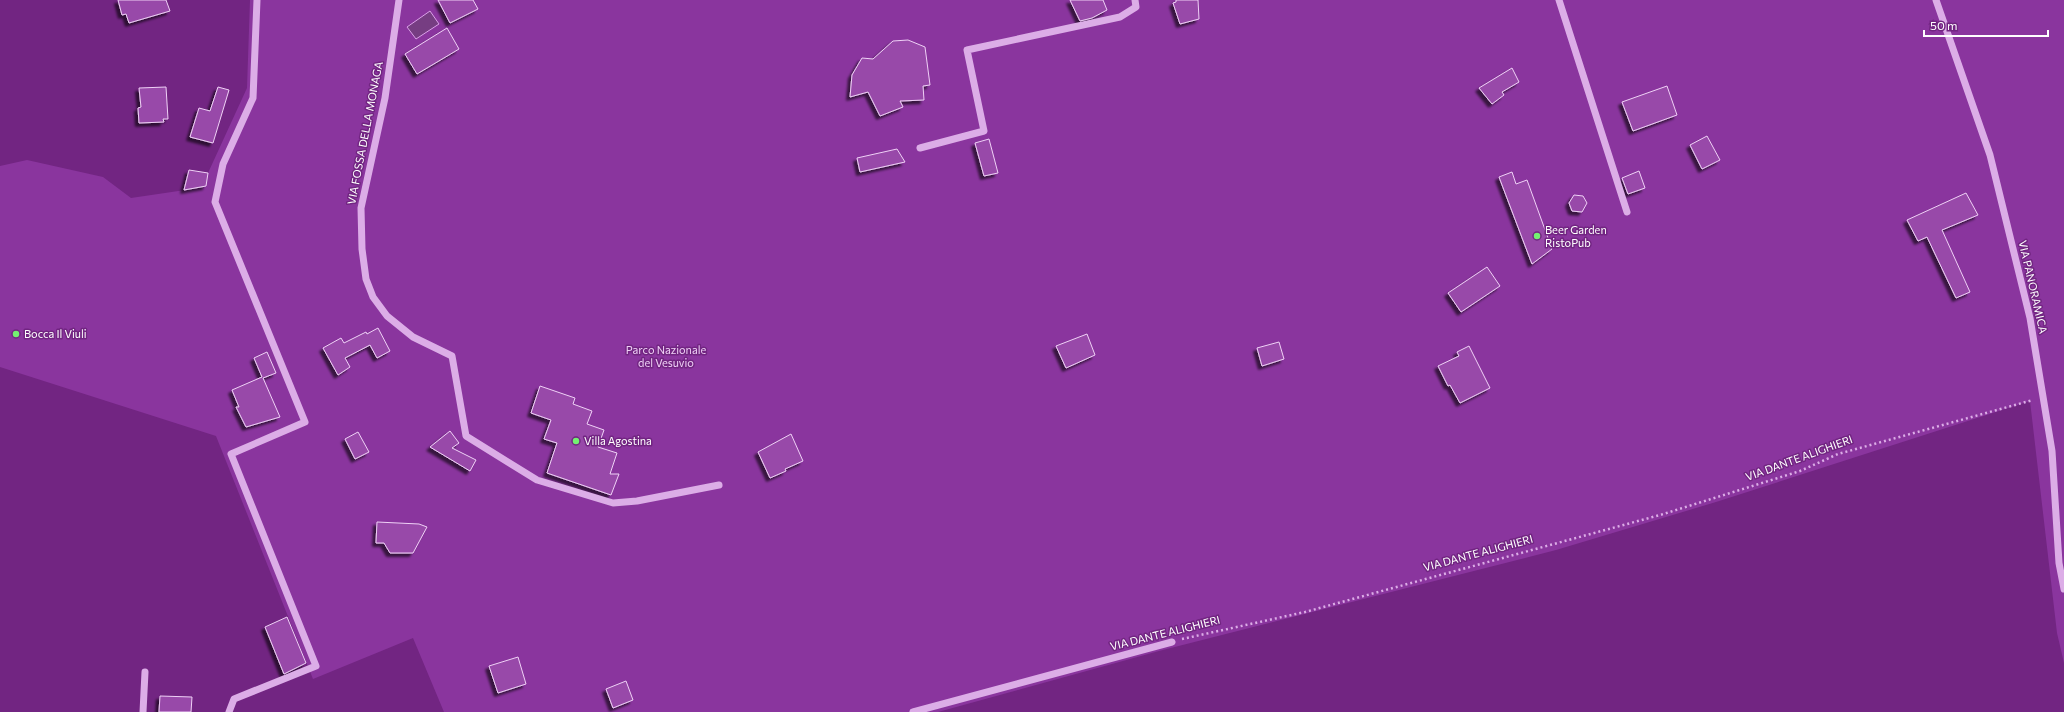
<svg xmlns="http://www.w3.org/2000/svg" width="2064" height="712" viewBox="0 0 2064 712" font-family="Commissioner,sans-serif">
<style>
.green{fill:#8a359e}
.water{fill:#763d82;stroke:#daa1e8}
.building{fill:#9849a9;stroke:#efd1f6;filter:url(#shadow)}
.lines{fill:none;stroke-linecap:round;stroke-linejoin:round}
.path{stroke:#dcade7;stroke-width:2.5;stroke-dasharray:2 3;stroke-linecap:butt}
.minor{stroke:#dcade7;stroke-width:7}
.poi-dot{fill:#74f171;stroke:#722582;stroke-width:1.5}
.labels{text-anchor:middle;stroke-width:3;stroke-linejoin:round;paint-order:stroke}
.street-label{font-size:11px;fill:#fff;stroke:#722582}
.poi-label{font-size:11px;fill:#fff;stroke:#722582;text-anchor:start}
.park-label{font-size:11px;fill:#efd1f6;stroke:#722582}
</style>
<defs>
<filter id="shadow"><feDropShadow dx="-3.5" dy="3.5" stdDeviation="1" flood-color="#0009"/></filter>
</defs>
<rect width="100%" height="100%" fill="#722582"/>
<polygon class="green" points="250,0 2064,0 2064,663 2057,633 2030,401 1716,502 1556,550 1159,651 938,712 444,712 413,638 313,679 216,436 0,367 0,166 27,160 103,177 131,198 192,189 208,173 247,88"/>
<polygon class="water" points="430,11 439,24 416,39 407,27"/>
<g class="building">
<polygon points="118,0 166,0 170,11 129,23 126,14 122,15"/>
<polygon points="438,0 473,0 478,9 450,23"/>
<polygon points="1070,0 1103,0 1107,10 1092,18 1080,21"/>
<polygon points="1176,0 1198,0 1199,19 1180,24 1173,3 1176,2"/>
<polygon points="447,28 459,49 417,74 405,54"/>
<polygon points="908,40 925,47 930,85 923,86 924,100 900,101 903,107 880,116 868,92 850,97 852,75 862,58 873,59 893,41"/>
<polygon points="1512,68 1519,82 1502,92 1504,95 1492,104 1479,88"/>
<polygon points="1667,86 1677,115 1633,131 1622,102"/>
<polygon points="166,87 168,119 163,119 164,122 139,123 138,108 141,107 139,88"/>
<polygon points="218,87 229,90 213,143 190,137 199,108 210,111"/>
<polygon points="1707,136 1720,160 1702,169 1690,145"/>
<polygon points="989,139 998,173 984,176 975,143"/>
<polygon points="897,149 905,162 860,172 857,158"/>
<polygon points="189,170 208,173 206,186 184,190"/>
<polygon points="1639,171 1645,188 1628,194 1622,178"/>
<polygon points="1512,172 1516,184 1527,180 1552,249 1532,264 1499,177"/>
<polygon points="1966,193 1978,215 1942,230 1970,292 1956,298 1927,237 1918,241 1907,220"/>
<polygon points="1574,195 1583,196 1587,203 1582,212 1572,211 1569,203"/>
<polygon points="1487,267 1500,286 1461,312 1448,293"/>
<polygon points="378,328 390,351 377,358 370,345 345,358 350,367 338,375 323,348 341,338 344,343 366,332 367,334"/>
<polygon points="1087,334 1095,355 1066,368 1056,346"/>
<polygon points="1279,342 1284,359 1262,366 1257,348"/>
<polygon points="1469,346 1490,388 1460,403 1450,385 1448,386 1438,366 1459,356 1457,352"/>
<polygon points="267,352 276,373 263,378 280,417 246,427 236,407 239,407 232,390 262,377 254,358"/>
<polygon points="540,386 575,398 573,404 592,411 587,424 604,430 598,447 617,453 610,474 619,474 611,495 547,473 557,443 544,439 551,420 531,413"/>
<polygon points="450,431 459,443 452,448 476,460 470,471 430,447"/>
<polygon points="358,432 369,452 355,459 345,439"/>
<polygon points="791,434 803,461 785,469 786,471 770,478 758,452"/>
<polygon points="377,522 419,524 427,527 413,553 390,553 384,543 376,543"/>
<polygon points="287,617 306,663 284,674 265,627"/>
<polygon points="518,657 526,684 498,693 489,666"/>
<polygon points="626,681 633,700 613,708 606,689"/>
<polygon points="160,696 192,697 191,712 159,712"/>
</g>
<g class="lines">
<polyline class="path" points="1182,639 1305,612 1660,515 1800,471 1838,454 2033,400"/>
<g class="minor">
<polyline points="399,0 385,98 361,208 362,249 366,279 373,297 387,316 413,337 452,356 466,436 537,480 613,503 637,501 719,485"/>
<polyline points="1559,0 1627,212"/>
<polyline points="1936,0 1990,155 2030,318 2052,451 2059,563 2064,589"/>
<polyline points="920,148 984,131 967,50 1120,17 1136,7 1135,0"/>
<polyline points="143,712 145,672"/>
<polyline points="229,712 234,699 316,666 231,454 305,422 215,202 223,164 253,98 257,0"/>
<polyline points="913,712 1172,642"/>
</g>
</g>
<g class="poi-dot">
<circle cx="1537" cy="236" r="4"/>
<circle cx="16" cy="334" r="4"/>
<circle cx="576" cy="441" r="4"/>
</g>
<g class="labels">
<g class="street-label">
<text transform="translate(365 133) rotate(-79)" y="4">VIA FOSSA DELLA MONAGA</text>
<text transform="translate(2033 287) rotate(77)" y="4">VIA PANORAMICA</text>
<text transform="translate(1799 458) rotate(-20)" y="4">VIA DANTE ALIGHIERI</text>
<text transform="translate(1478 553) rotate(-15)" y="4">VIA DANTE ALIGHIERI</text>
<text transform="translate(1165 633) rotate(-14)" y="4">VIA DANTE ALIGHIERI</text>
</g>
<g class="poi-label">
<text x="1545" y="234">Beer Garden<tspan x="1545" dy="13">RistoPub</tspan></text>
<text x="24" y="338">Bocca Il Viuli</text>
<text x="584" y="445">Villa Agostina</text>
</g>
<g class="park-label">
<text x="666" y="354">Parco Nazionale<tspan x="666" dy="13">del Vesuvio</tspan></text>
</g>
</g>
<path d="M1924 30v6h124v-6" fill="none" stroke="#ffffff" stroke-width="2"/>
<text x="1930" y="30" font-size="12" fill="#ffffff" stroke="#722582" stroke-width="3" paint-order="stroke">50 m</text>
</svg>
